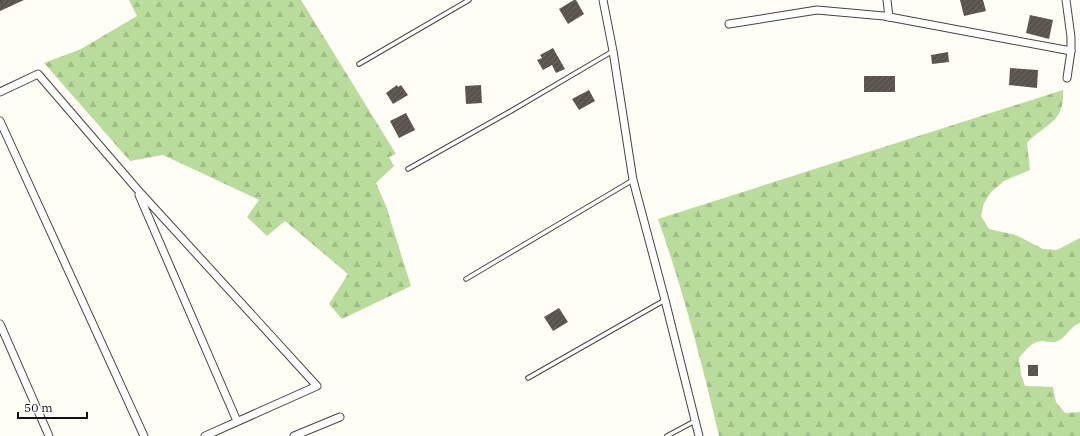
<svg xmlns="http://www.w3.org/2000/svg" width="1080" height="436" viewBox="0 0 1080 436" font-family="'IBM Plex Serif',serif">
<style>
.forest{fill:url(#forest-firs)}
.building{fill:url(#building-hatch)}
.lines{fill:none;stroke-linecap:round;stroke-linejoin:round}
.service-casing{stroke:#444;stroke-width:5.5}
.minor-casing{stroke:#444;stroke-width:9}
.service{stroke:#fff;stroke-width:3.5}
.minor{stroke:#fff;stroke-width:7}
</style>
<defs>
<pattern id="forest-firs" width="22" height="20" patternUnits="userSpaceOnUse"><rect width="22" height="20" fill="#b9dc9c"/><path d="M5 1l3.5 6h-7zM16 11l3.5 6h-7z" fill="#9ebc85"/></pattern>
<pattern id="building-hatch" width="6" height="6" patternUnits="userSpaceOnUse"><rect width="6" height="6" fill="#5a524d"/><path d="M-1 1l2-2M0 6l6-6M5 7l2-2" fill="none" stroke="#6d6662"/></pattern>
</defs>
<rect width="100%" height="100%" fill="#fffdf5"/>
<g class="forest">
<polygon points="129,0 301,0 396,154 389,157 394,166 376,183 386,206 411,286 342,319 329,304 348,274 285,221 267,236 247,217 259,200 163,155 130,161 44,63 81,49 137,16"/>
<path d="M1063 90C1065 123 1046 123 1027 143L1030 170 1004 181 992 191 984 203 981 216 989 229 1016 235 1043 249 1057 250 1080 238V323C1070 326 1066 339 1055 342 1051 343 1046 341 1042 341 1032 341 1025 351 1019 358L1021 374 1025 386 1053 387 1056 402 1065 413 1080 412V436H719C702 363 683 290 658 219Z"/>
</g>
<g class="building">
<polygon points="0,0 24,0 0,11"/>
<polygon points="574,0 576,0 584,14 568,24 559,9"/>
<polygon points="960,0 983,0 986,11 964,16"/>
<polygon points="1030,15 1053,20 1049,39 1026,33"/>
<polygon points="553,48 565,69 556,73 552,65 543,70 537,60 542,58 540,55"/>
<polygon points="948,52 949,62 932,64 931,55"/>
<polygon points="1010,68 1038,70 1037,88 1009,85"/>
<rect x="864" y="76" width="31" height="16"/>
<polygon points="397,85 398,87 401,85 408,95 393,104 386,93"/>
<polygon points="481,85 482,103 466,104 465,86"/>
<polygon points="589,90 595,101 579,110 572,99"/>
<polygon points="406,113 415,130 399,138 390,121"/>
<polygon points="559,308 568,322 553,331 544,317"/>
<rect x="1028" y="365" width="10" height="11"/>
</g>
<g class="lines">
<defs>
<g id="service">
<polyline points="359,64 469,0"/>
<polyline points="408,169 511,111 613,51"/>
<polyline points="466,279 633,180"/>
<polyline points="528,378 665,300"/>
<polyline points="667,436 695,421"/>
</g>
<g id="minor">
<polyline points="603,0 613,51 633,180 665,300 699,436"/>
<polyline points="887,0 889,17"/>
<polyline points="1066,0 1071,37 1071,51 1067,78"/>
<polyline points="729,24 817,10 884,16 1071,51"/>
<polyline points="0,92 38,74 137,189 317,386 205,436"/>
<polyline points="0,121 144,436"/>
<polyline points="139,195 237,421"/>
<polyline points="0,324 49,436"/>
<polyline points="294,436 340,417"/>
</g>
</defs>
<use href="#service" class="service-casing"/>
<use href="#minor" class="minor-casing"/>
<use href="#service" class="service"/>
<use href="#minor" class="minor"/>
</g>
<path d="M18 412v6h69v-6" fill="none" stroke="#111111" stroke-width="2"/>
<text x="24" y="412" font-size="12" fill="#111111" stroke="#ffffff" stroke-width="3" paint-order="stroke">50 m</text>
</svg>
